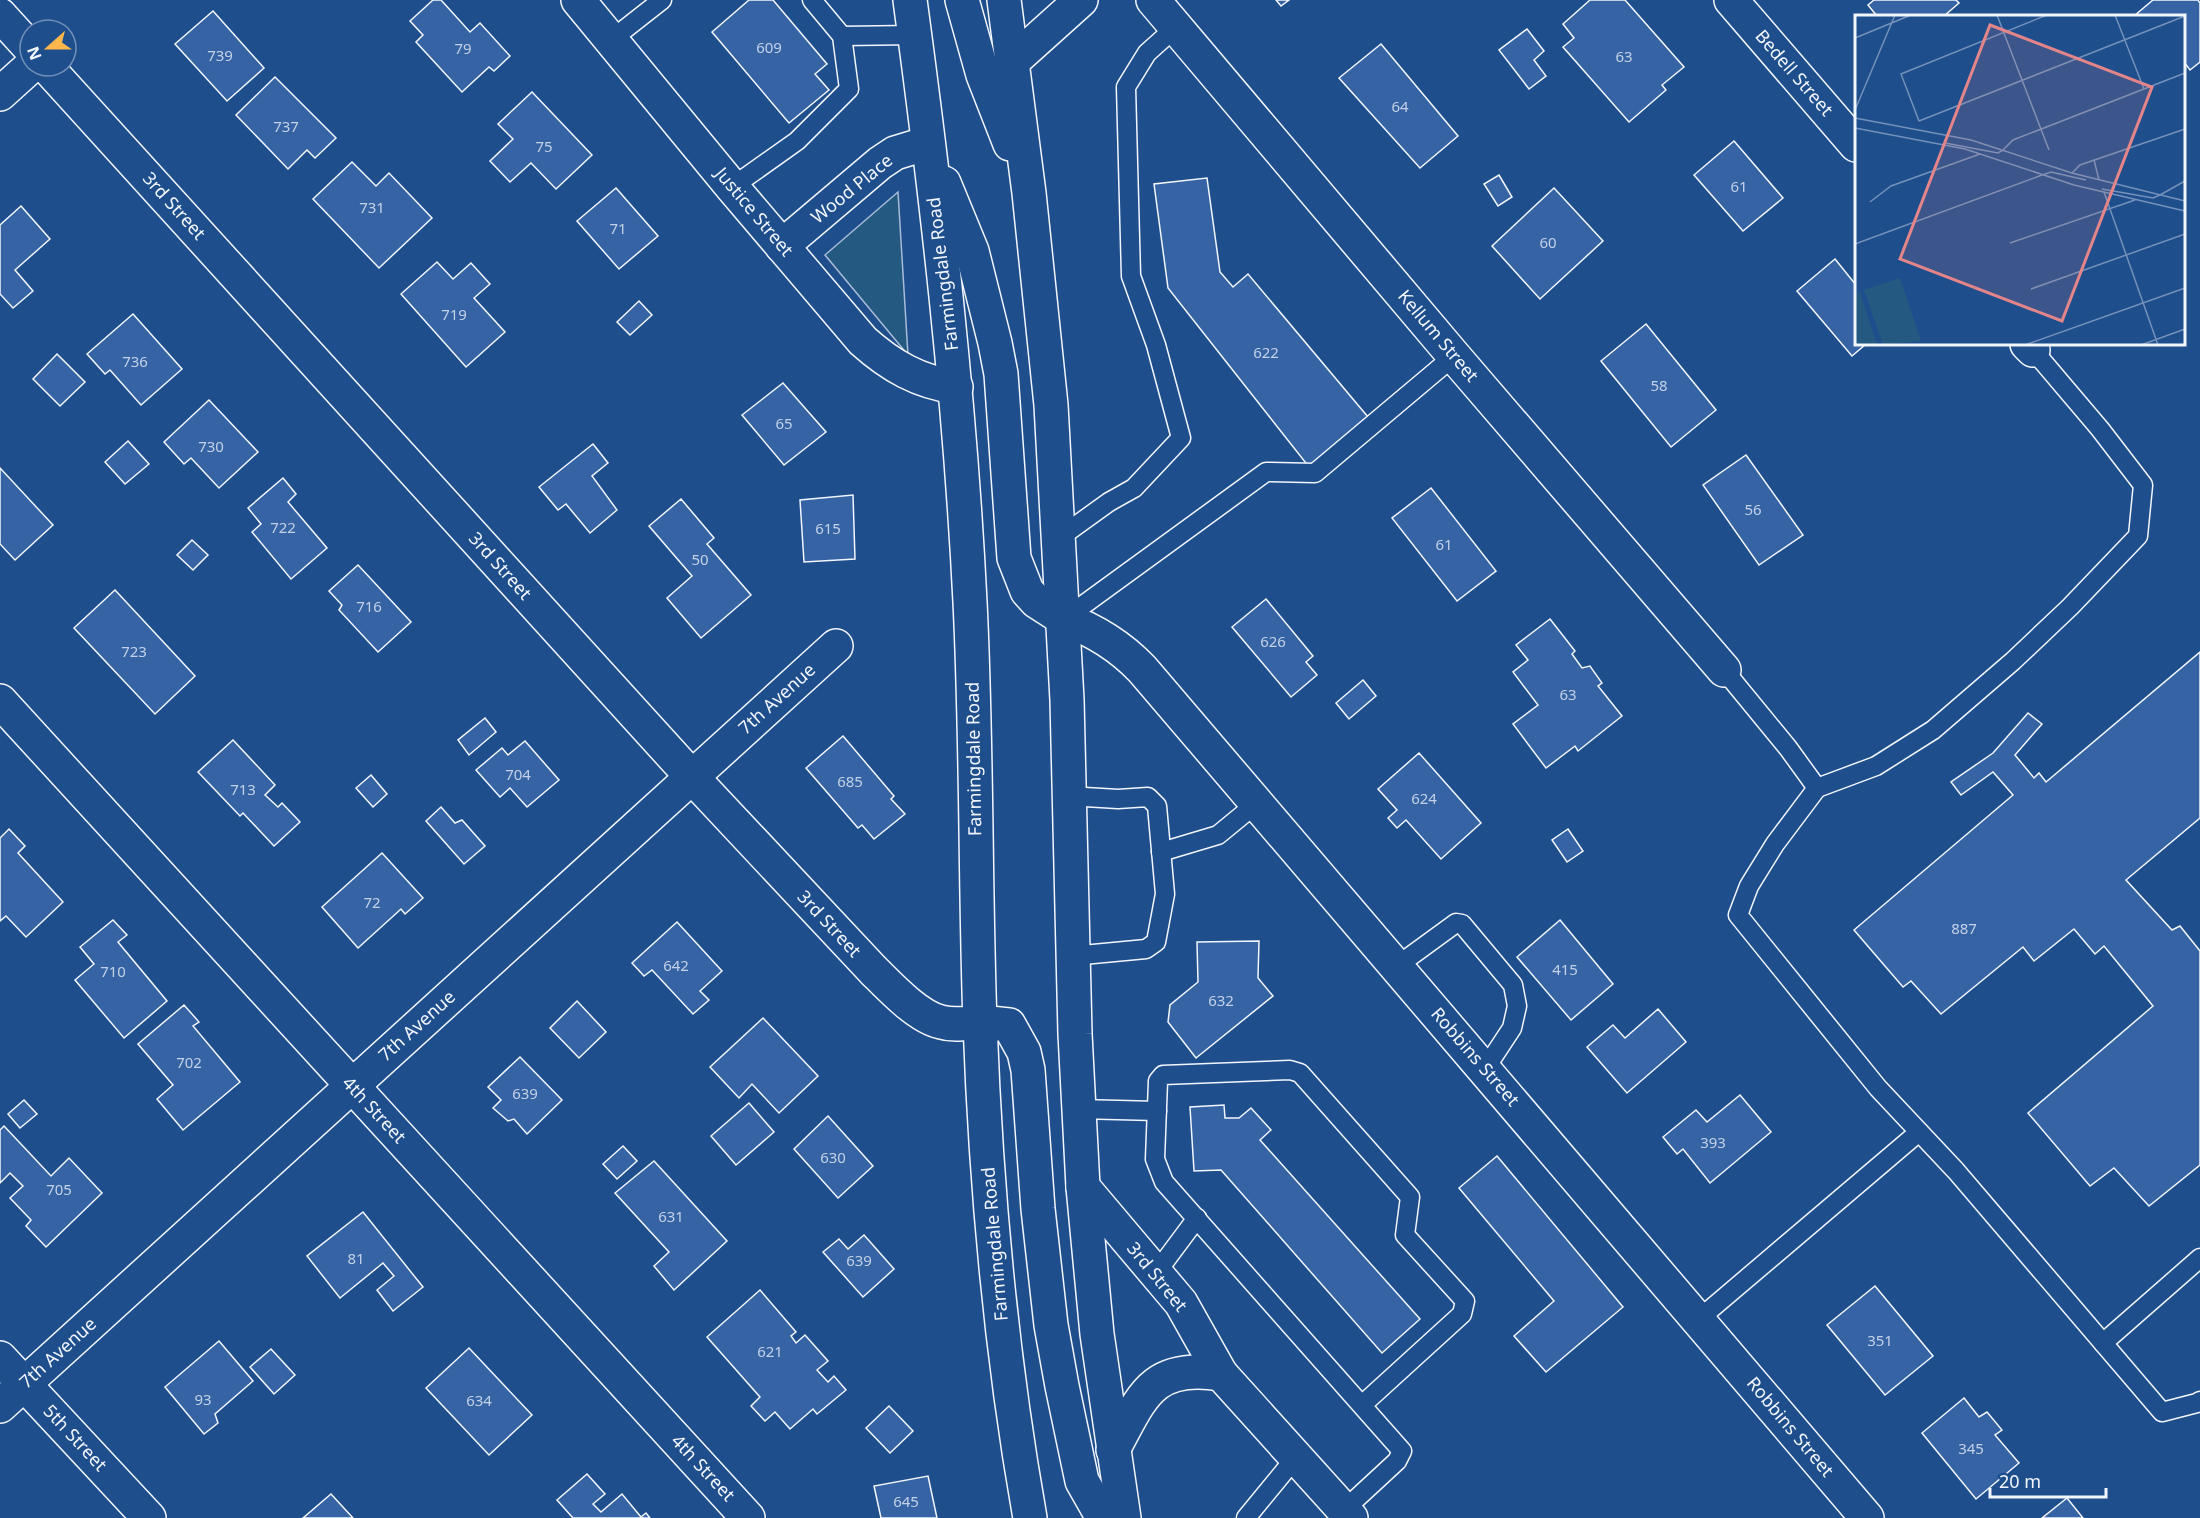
<svg xmlns="http://www.w3.org/2000/svg" width="2200" height="1518" viewBox="0 0 2200 1518" font-family="'Noto Sans',sans-serif">
<style>
.green{fill:#245a82;stroke:#a8bbd7;stroke-width:1.5}
.building{fill:#3563a3;stroke:#f2f6ff;stroke-width:1.5}
.lines{fill:none;stroke-linecap:round;stroke-linejoin:round}
.lane-casing{stroke:#f2f6ff;stroke-width:21}
.street-casing{stroke:#f2f6ff;stroke-width:36}
.primary-casing{stroke:#f2f6ff;stroke-width:36}
.lane{stroke:#1f4e8c;stroke-width:18}
.street{stroke:#1f4e8c;stroke-width:33}
.primary{stroke:#1f4e8c;stroke-width:33}
.labels{text-anchor:middle;stroke-width:4.5;stroke-linejoin:round;paint-order:stroke}
.number-label{font-size:15px;fill:#c3d1e8}
.street-label{font-size:18px;fill:#f2f6ff;stroke:#1f4e8c}
.inset-road{fill:none;stroke:#7391ba;stroke-width:1.5}
.view{fill:#e38589;fill-opacity:0.15;stroke:#e38589;stroke-width:3}
.inset-edge{fill:none;stroke:#f2f6ff;stroke-width:3}
</style>
<rect width="100%" height="100%" fill="#1f4e8c"/>
<polygon class="green" points="898,192 908,355 825,255"/>
<g class="building">
<polygon points="433,0 441,0 470,32 480,23 510,56 494,71 489,67 462,92 416,42 423,35 410,21"/>
<polygon points="749,0 773,0 827,64 815,74 829,90 789,123 712,32"/>
<polygon points="1276,0 1289,0 1281,6"/>
<polygon points="1590,0 1625,0 1684,67 1662,85 1666,90 1629,122 1563,47 1574,38 1563,24"/>
<polygon points="1874,0 1956,0 1959,3 1944,16 1877,16 1868,5"/>
<polygon points="2153,0 2198,0 2200,3 2200,62 2190,70 2184,62 2184,16 2134,16"/>
<polygon points="213,11 264,68 227,101 175,44"/>
<polygon points="1527,29 1544,51 1534,60 1546,76 1529,89 1499,50"/>
<polygon points="1381,44 1458,136 1420,168 1339,78"/>
<polygon points="275,77 336,138 315,158 307,150 288,169 236,115"/>
<polygon points="532,92 592,155 556,189 531,163 510,182 490,161 513,139 498,124"/>
<polygon points="1734,141 1783,198 1743,231 1694,175"/>
<polygon points="352,162 376,186 389,173 432,218 379,268 313,199"/>
<polygon points="1499,175 1512,197 1498,206 1484,184"/>
<polygon points="1207,178 1220,272 1233,287 1248,274 1368,417 1309,467 1168,288 1154,184"/>
<polygon points="616,188 658,236 619,269 577,221"/>
<polygon points="1554,188 1603,241 1540,299 1492,246"/>
<polygon points="21,206 50,239 15,270 33,291 13,308 0,294 0,225"/>
<polygon points="1835,259 1856,285 1856,344 1866,344 1852,356 1797,291"/>
<polygon points="437,262 453,279 471,263 490,284 474,298 505,332 466,367 401,294"/>
<polygon points="639,301 652,315 630,335 617,322"/>
<polygon points="133,314 182,369 141,405 110,370 105,374 87,354"/>
<polygon points="1646,324 1716,410 1671,447 1601,361"/>
<polygon points="57,354 85,382 60,406 33,379"/>
<polygon points="783,383 826,432 784,465 742,415"/>
<polygon points="209,400 258,452 219,488 191,458 184,464 164,442"/>
<polygon points="128,441 149,464 125,484 105,462"/>
<polygon points="593,444 608,463 592,476 617,510 590,533 566,504 558,510 539,487"/>
<polygon points="1746,455 1803,535 1759,565 1703,485"/>
<polygon points="0,468 53,525 15,560 0,544"/>
<polygon points="283,478 296,494 288,502 327,548 291,579 252,532 261,524 248,508"/>
<polygon points="1431,488 1496,571 1457,601 1392,518"/>
<polygon points="853,495 855,559 804,562 800,500"/>
<polygon points="681,499 714,538 707,544 751,595 701,638 667,598 692,576 649,526"/>
<polygon points="192,540 208,555 193,570 177,555"/>
<polygon points="358,565 411,622 378,652 339,610 342,605 329,591"/>
<polygon points="115,590 195,676 155,714 74,628"/>
<polygon points="1266,599 1313,656 1306,662 1317,675 1291,697 1232,627"/>
<polygon points="1550,619 1575,651 1572,654 1582,668 1590,666 1602,683 1598,686 1622,716 1578,751 1575,746 1546,768 1513,724 1538,705 1513,672 1528,660 1516,645"/>
<polygon points="2200,652 2200,818 2126,880 2172,930 2180,926 2200,951 2200,1165 2149,1206 2114,1168 2090,1186 2028,1113 2153,1006 2104,946 2095,954 2074,929 2034,961 2023,947 1941,1014 1911,981 1903,987 1854,930 2013,795 1993,772 1961,795 1951,782 1993,753 2028,713 2042,724 2015,755 2034,778 2039,773 2046,782"/>
<polygon points="1363,680 1376,696 1349,719 1336,703"/>
<polygon points="485,718 496,732 469,755 458,740"/>
<polygon points="843,736 894,796 891,799 905,814 874,839 862,825 858,828 806,768"/>
<polygon points="233,740 275,785 265,795 278,807 282,803 300,822 274,846 243,813 240,816 198,772"/>
<polygon points="525,741 559,780 527,807 510,788 500,797 476,770 502,748 508,755"/>
<polygon points="1419,753 1481,823 1441,859 1406,820 1397,828 1388,818 1397,810 1378,789"/>
<polygon points="371,775 387,794 373,807 356,788"/>
<polygon points="441,807 455,823 462,820 485,846 464,864 426,821"/>
<polygon points="9,829 25,846 18,853 63,902 26,937 6,916 0,921 0,838"/>
<polygon points="1568,829 1583,851 1567,862 1552,840"/>
<polygon points="382,853 423,898 405,914 401,909 358,948 322,907"/>
<polygon points="113,920 127,935 118,942 167,1001 124,1038 75,980 94,964 80,947"/>
<polygon points="1560,920 1613,984 1571,1020 1517,957"/>
<polygon points="677,922 722,971 700,991 709,1000 693,1014 652,970 644,976 632,963"/>
<polygon points="1259,941 1258,978 1273,996 1196,1058 1168,1022 1170,1005 1198,982 1197,942"/>
<polygon points="577,1001 606,1032 579,1058 550,1028"/>
<polygon points="184,1005 199,1022 193,1026 240,1082 183,1130 157,1099 173,1085 138,1044"/>
<polygon points="1658,1009 1686,1042 1627,1093 1587,1047 1613,1025 1625,1038"/>
<polygon points="763,1018 818,1076 779,1113 752,1084 739,1098 710,1067"/>
<polygon points="520,1057 562,1100 527,1134 514,1119 508,1121 493,1108 501,1100 488,1087"/>
<polygon points="1740,1095 1771,1132 1710,1183 1683,1149 1677,1154 1663,1137 1696,1110 1707,1122"/>
<polygon points="24,1100 37,1114 20,1128 8,1114"/>
<polygon points="749,1103 774,1132 736,1165 711,1136"/>
<polygon points="1224,1105 1225,1118 1239,1118 1251,1108 1271,1130 1260,1140 1420,1319 1382,1353 1221,1170 1194,1171 1190,1107"/>
<polygon points="828,1116 873,1166 838,1198 794,1149"/>
<polygon points="4,1126 51,1176 69,1158 102,1193 46,1247 26,1226 31,1220 10,1198 23,1186 10,1173 0,1183 0,1130"/>
<polygon points="623,1146 637,1161 617,1179 603,1164"/>
<polygon points="1497,1156 1623,1307 1546,1372 1514,1336 1554,1301 1459,1188"/>
<polygon points="654,1161 727,1241 674,1290 654,1266 669,1252 615,1193"/>
<polygon points="363,1212 423,1287 393,1311 377,1290 394,1276 383,1263 340,1298 307,1256"/>
<polygon points="864,1235 894,1269 863,1297 823,1252 839,1239 848,1249"/>
<polygon points="1875,1286 1933,1356 1885,1395 1827,1325"/>
<polygon points="760,1290 796,1332 791,1336 796,1343 805,1335 828,1361 817,1370 828,1382 834,1376 846,1390 817,1414 813,1409 790,1429 775,1412 765,1421 751,1406 760,1397 707,1337"/>
<polygon points="219,1341 253,1381 215,1414 218,1423 204,1434 165,1387"/>
<polygon points="469,1348 532,1415 489,1455 426,1388"/>
<polygon points="271,1349 295,1375 274,1394 250,1367"/>
<polygon points="1964,1398 1979,1417 1987,1412 2002,1430 1995,1435 2019,1463 1976,1499 1922,1433"/>
<polygon points="889,1406 913,1431 890,1453 866,1428"/>
<polygon points="587,1474 605,1494 593,1504 601,1512 622,1494 641,1517 646,1513 650,1518 573,1518 557,1500"/>
<polygon points="928,1476 937,1518 881,1518 874,1486"/>
<polygon points="331,1494 353,1518 303,1518"/>
<polygon points="2067,1498 2083,1518 2042,1518"/>
</g>
<g class="lines">
<defs>
<g id="lane">
<polyline points="842,36 914,35"/>
<polyline points="611,40 662,0"/>
<polyline points="732,187 797,141 849,89 842,36 812,0"/>
<polyline points="1059,538 1109,502 1134,488 1181,438 1156,345 1131,276 1126,87 1147,53 1176,27"/>
<polyline points="1064,619 1266,472 1315,473 1454,356"/>
<polyline points="1724,670 1788,748 1817,788 1876,766 1933,730 2013,661 2070,607 2138,536 2143,485 2100,429 2033,350"/>
<polyline points="1817,788 1775,844 1749,886 1738,915 1878,1088 1956,1171 2162,1412 2197,1403 2200,1401"/>
<polyline points="1068,796 1118,799 1148,797 1157,806 1165,894 1156,942 1146,949 1072,956"/>
<polyline points="1161,852 1218,835 1257,803"/>
<polyline points="1397,966 1456,923 1462,924 1513,985 1517,1006 1512,1028 1485,1069"/>
<polyline points="1078,1109 1157,1111"/>
<polyline points="1156,1273 1197,1218"/>
<polyline points="1699,1319 1919,1132"/>
<polyline points="2103,1343 2200,1258"/>
<polyline points="1344,1510 1397,1461 1402,1451 1164,1182 1155,1159 1158,1081 1163,1075 1290,1070 1300,1073 1410,1197 1405,1235 1465,1301 1462,1314 1362,1405"/>
<polyline points="1246,1518 1296,1457"/>
</g>
<g id="street">
<path d="M578 0 732 187 863 341C891 366 919 382 956 387"/>
<polyline points="1153,0 1454,356 1724,670"/>
<polyline points="1731,0 1856,145"/>
<polyline points="0,15 30,48"/>
<polyline points="1012,62 1081,0"/>
<path d="M46 66 692 777 873 970C890 987 918 1017 941 1022 954 1026 967 1023 980 1022"/>
<polyline points="0,94 31,66"/>
<polyline points="782,246 880,163 895,153 928,143"/>
<polyline points="2027,344 2033,350"/>
<path d="M1064 619C1094 630 1119 645 1142 669L1867 1518"/>
<polyline points="0,701 748,1518"/>
<polyline points="1083,1187 1181,1303 1221,1374 1351,1518"/>
<polyline points="0,1358 149,1518"/>
<polyline points="0,1406 836,646"/>
<path d="M1113 1450C1142 1397 1151 1363 1221 1374"/>
</g>
<g id="primary">
<path d="M910 0C937 200 960 400 970 602 977 742 975 883 980 1023 986 1189 1001 1355 1030 1518"/>
<polyline points="962,0 983,75 1010,144"/>
<polyline points="1004,0 1029,193 1051,405 1067,700 1075,1034 1083,1187 1097,1334 1124,1518"/>
<polyline points="944,183 972,251 995,343 1001,374 1014,558 1027,591 1036,601 1064,619"/>
<polyline points="980,1022 1009,1025 1024,1052 1028,1070 1038,1209 1051,1325 1062,1386 1082,1481 1103,1518"/>
</g>
</defs>
<use href="#lane" class="lane-casing"/>
<use href="#street" class="street-casing"/>
<use href="#primary" class="primary-casing"/>
<use href="#lane" class="lane"/>
<use href="#street" class="street"/>
<use href="#primary" class="primary"/>
</g>
<g class="labels">
<g class="number-label">
<text x="769" y="53">609</text>
<text x="463" y="54">79</text>
<text x="220" y="61">739</text>
<text x="1624" y="62">63</text>
<text x="1400" y="112">64</text>
<text x="286" y="132">737</text>
<text x="544" y="152">75</text>
<text x="1739" y="192">61</text>
<text x="372" y="213">731</text>
<text x="618" y="234">71</text>
<text x="1548" y="248">60</text>
<text x="454" y="320">719</text>
<text x="1266" y="358">622</text>
<text x="135" y="367">736</text>
<text x="1659" y="391">58</text>
<text x="784" y="429">65</text>
<text x="211" y="452">730</text>
<text x="1753" y="515">56</text>
<text x="283" y="533">722</text>
<text x="828" y="534">615</text>
<text x="1444" y="550">61</text>
<text x="700" y="565">50</text>
<text x="369" y="612">716</text>
<text x="1273" y="647">626</text>
<text x="134" y="657">723</text>
<text x="1568" y="700">63</text>
<text x="518" y="780">704</text>
<text x="850" y="787">685</text>
<text x="243" y="795">713</text>
<text x="1424" y="804">624</text>
<text x="372" y="908">72</text>
<text x="1964" y="934">887</text>
<text x="676" y="971">642</text>
<text x="1565" y="975">415</text>
<text x="113" y="977">710</text>
<text x="1221" y="1006">632</text>
<text x="189" y="1068">702</text>
<text x="525" y="1099">639</text>
<text x="1713" y="1148">393</text>
<text x="833" y="1163">630</text>
<text x="59" y="1195">705</text>
<text x="671" y="1222">631</text>
<text x="356" y="1264">81</text>
<text x="859" y="1266">639</text>
<text x="1880" y="1346">351</text>
<text x="770" y="1357">621</text>
<text x="203" y="1405">93</text>
<text x="479" y="1406">634</text>
<text x="1971" y="1454">345</text>
<text x="906" y="1507">645</text>
</g>
<g class="street-label">
<text transform="translate(1794 73) rotate(49)" y="6">Bedell Street</text>
<text transform="translate(852 189) rotate(-39)" y="6">Wood Place</text>
<text transform="translate(174 206) rotate(48)" y="6">3rd Street</text>
<text transform="translate(754 212) rotate(50)" y="6">Justice Street</text>
<text transform="translate(943 274) rotate(-97)" y="6">Farmingdale Road</text>
<text transform="translate(1438 336) rotate(50)" y="6">Kellum Street</text>
<text transform="translate(500 566) rotate(48)" y="6">3rd Street</text>
<text transform="translate(777 699) rotate(-42)" y="6">7th Avenue</text>
<text transform="translate(974 759) rotate(-91)" y="6">Farmingdale Road</text>
<text transform="translate(829 924) rotate(47)" y="6">3rd Street</text>
<text transform="translate(417 1026) rotate(-42)" y="6">7th Avenue</text>
<text transform="translate(1475 1057) rotate(49)" y="6">Robbins Street</text>
<text transform="translate(374 1110) rotate(47)" y="6">4th Street</text>
<text transform="translate(995 1244) rotate(-95)" y="6">Farmingdale Road</text>
<text transform="translate(1157 1277) rotate(51)" y="6">3rd Street</text>
<text transform="translate(58 1353) rotate(-42)" y="6">7th Avenue</text>
<text transform="translate(1790 1427) rotate(50)" y="6">Robbins Street</text>
<text transform="translate(75 1438) rotate(47)" y="6">5th Street</text>
<text transform="translate(703 1468) rotate(47)" y="6">4th Street</text>
</g>
</g>
<g transform="translate(1855 15)">
<rect width="330" height="330" fill="#1f4e8c"/>
<path d="M45 263 66 326 28 330 9 275ZM5 277 22 330H0V278Z" fill="#245a82"/>
<path class="inset-road" d="M142 0 194 135M260 0 289 74M0 23 56 0M0 95 40 0M0 103 116 125 217 158 330 186M64 106 330 1M64 106 46 59 192 0M0 113 110 134 219 170 330 196M90 128 143 138 148 135M148 135 158 125 330 58M239 145 244 165M217 158 225 150 330 114M187 160 196 157 231 165M247 174 298 183 305 180M249 177 303 330M305 180 330 166M15 187 36 171 125 139M155 228 280 185M0 229 187 160M176 274 330 219M170 330 330 273M286 330 330 314"/>
<path class="view" d="M135 10 297 72 207 306 45 244Z"/>
<rect width="330" height="330" class="inset-edge"/>
</g>
<g transform="translate(48 48) rotate(249)"><circle r="28" fill="#1f4e8c" stroke="#7391ba" stroke-width="1.5"/>
<path d="M0-4.5L10 22L0 15L-10 22Z" fill="#ffb74d"/>
<text y="-9" font-size="16" font-weight="bold" text-anchor="middle" fill="#f2f6ff">N</text>
</g>
<path d="M1990 1488v9h116v-9" fill="none" stroke="#f2f6ff" stroke-width="3"/>
<text x="1999" y="1488" font-size="18" fill="#f2f6ff" stroke="#1f4e8c" stroke-width="4.5" paint-order="stroke">20 m</text>
</svg>
